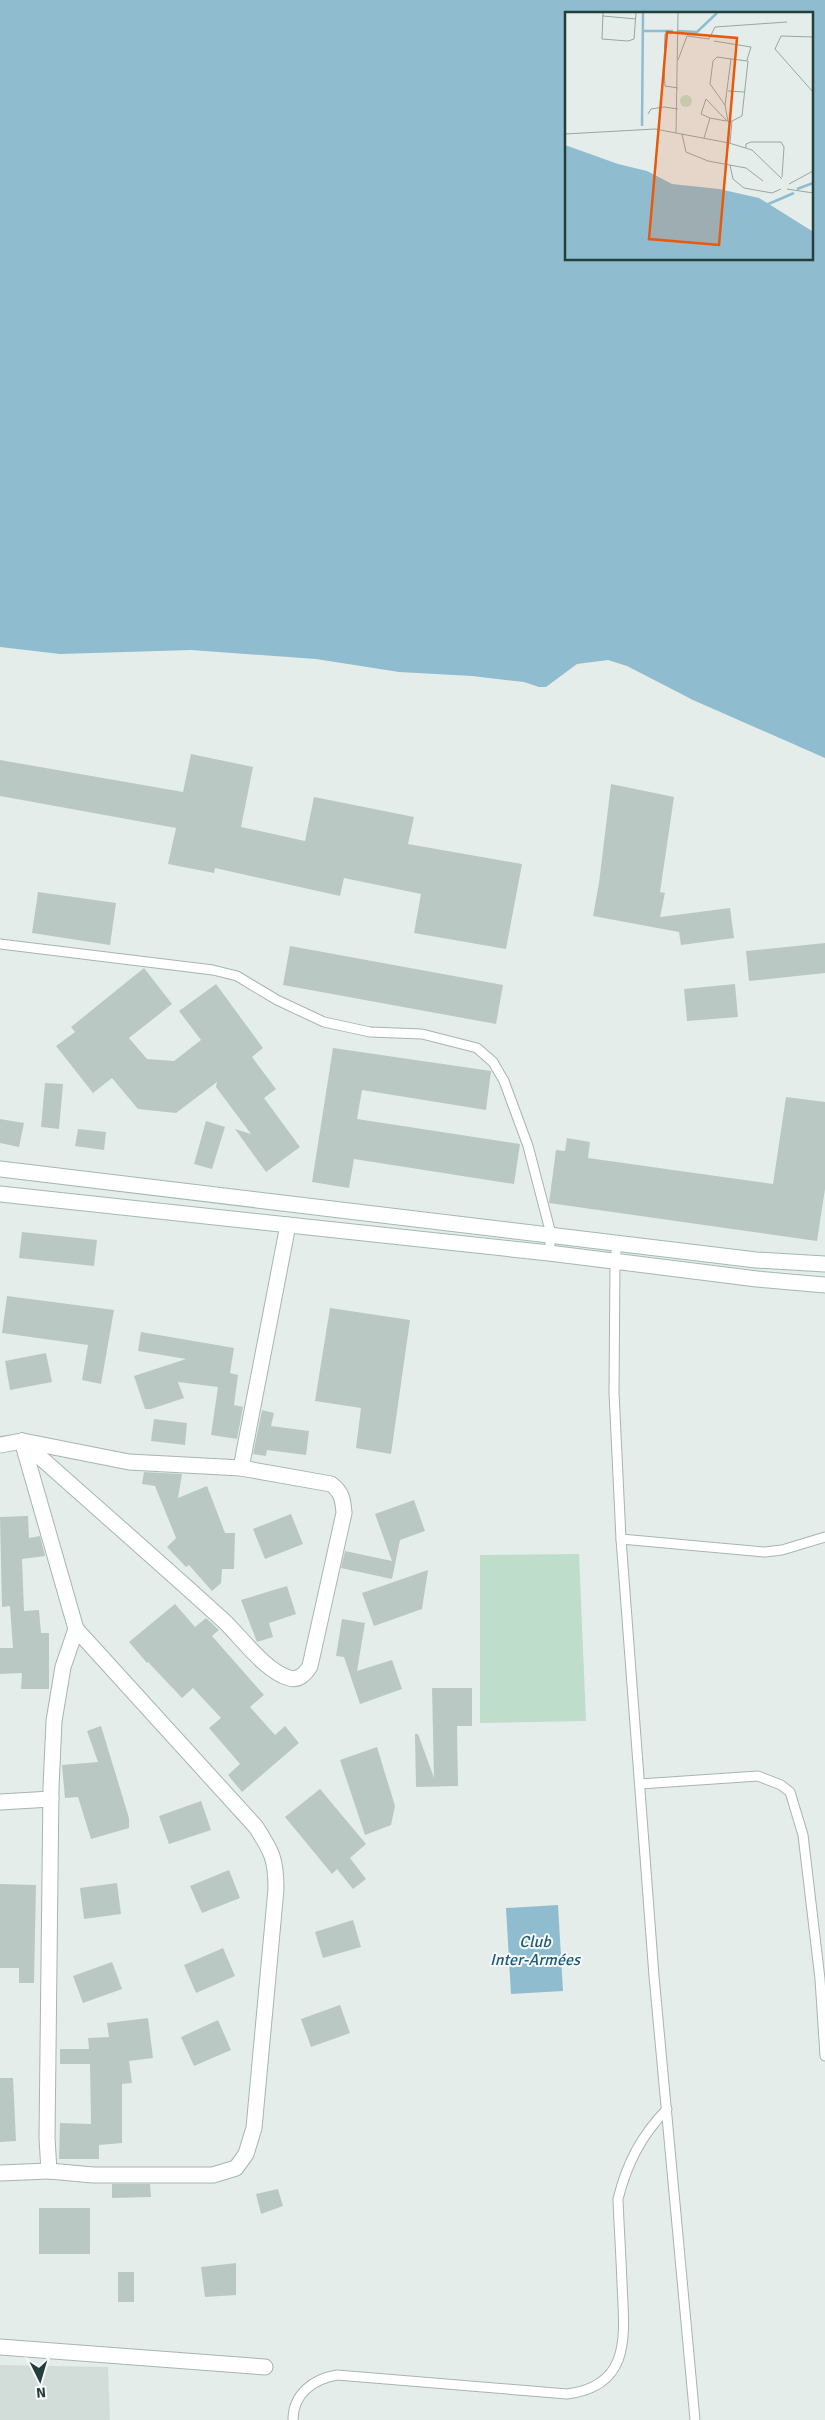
<svg xmlns="http://www.w3.org/2000/svg" width="825" height="2420" viewBox="0 0 825 2420" font-family="Signika,sans-serif">
<style>
.built{fill:#d2ddda}
.green{fill:#bfddcb}
.water{fill:#90bccf;fill-rule:evenodd}
.building{fill:#bac8c4}
.lines{fill:none;stroke-linecap:round;stroke-linejoin:round}
.service-casing{stroke:#a7b5b2;stroke-width:11}
.minor-casing{stroke:#a7b5b2;stroke-width:17}
.secondary-casing{stroke:#a3b8b4;stroke-width:17}
.service{stroke:#fff;stroke-width:9}
.minor{stroke:#fff;stroke-width:15}
.secondary{stroke:#fff;stroke-width:15}
.labels{text-anchor:middle;stroke-width:4;stroke-linejoin:round;paint-order:stroke}
.water-label{font-size:16px;font-style:italic;fill:#215c77;stroke:#f5f9f8}
.inset-river{fill:none;stroke:#90bccf;stroke-width:2.5}
.inset-road{fill:none;stroke:#97a7a4;stroke-width:1}
.view{fill:#e8590c;fill-opacity:0.15;stroke:#e8590c;stroke-width:2.5}
.inset-edge{fill:none;stroke:#243e3b;stroke-width:2.5}
</style>
<rect width="100%" height="100%" fill="#e4edea"/>
<polygon class="built" points="0,2365 108,2367 110,2420 0,2420"/>
<polygon class="green" points="579,1554 586,1721 480,1723 480,1555"/>
<g class="water">
<path d="M0 0H825V758L693 700 627 666 608 660 577 664 546 687H539L524 682 472 676 399 672 316 659 191 650 60 654 0 647ZM566 14H811V259H566Z"/>
<polygon points="558,1905 563,1991 511,1994 506,1908"/>
</g>
<g class="building">
<polygon points="191,754 253,767 241,827 305,841 314,797 414,817 408,844 522,864 506,949 414,933 421,894 344,878 340,896 215,868 214,873 168,864 176,828 0,796 0,760 183,792"/>
<polygon points="611,784 674,797 660,892 665,893 660,917 730,908 734,938 681,945 679,932 593,916 599,883"/>
<polygon points="38,892 116,903 110,945 32,933"/>
<polygon points="825,943 825,973 749,981 746,951"/>
<polygon points="290,946 503,985 496,1024 283,985"/>
<polygon points="144,968 172,1004 129,1038 147,1059 174,1061 201,1040 179,1011 216,984 263,1048 252,1057 276,1089 264,1098 300,1147 266,1172 235,1129 251,1134 216,1087 217,1082 176,1113 138,1109 112,1078 93,1093 56,1046 75,1032 71,1027"/>
<polygon points="735,984 738,1017 687,1021 684,989"/>
<polygon points="333,1048 491,1071 486,1110 362,1090 357,1119 520,1144 514,1184 354,1159 349,1188 312,1182"/>
<polygon points="45,1083 63,1084 59,1129 41,1127"/>
<polygon points="786,1097 825,1102 825,1189 817,1241 549,1203 556,1150 565,1151 567,1138 590,1142 588,1158 773,1184"/>
<polygon points="0,1119 24,1123 19,1147 0,1143"/>
<polygon points="206,1121 225,1127 212,1169 194,1164"/>
<polygon points="78,1129 106,1132 104,1150 75,1146"/>
<polygon points="22,1232 97,1240 94,1266 19,1258"/>
<polygon points="7,1296 114,1310 101,1384 82,1380 88,1345 2,1333"/>
<polygon points="330,1308 410,1320 391,1454 356,1448 361,1408 315,1401"/>
<polygon points="141,1332 234,1348 230,1373 238,1375 234,1405 243,1407 237,1439 211,1435 218,1387 178,1382 184,1398 151,1409 145,1409 134,1376 186,1359 138,1351"/>
<polygon points="46,1353 52,1382 10,1390 5,1361"/>
<polygon points="262,1410 274,1413 271,1426 309,1431 306,1455 267,1450 266,1456 253,1454"/>
<polygon points="154,1419 187,1423 185,1445 151,1441"/>
<polygon points="144,1472 182,1474 178,1498 207,1486 225,1533 235,1533 234,1569 222,1569 221,1583 212,1591 189,1565 186,1567 167,1547 176,1538 155,1486 142,1484"/>
<polygon points="414,1500 425,1531 400,1540 392,1579 341,1568 345,1551 392,1561 375,1514"/>
<polygon points="291,1514 303,1544 265,1559 253,1529"/>
<polygon points="28,1516 29,1538 40,1536 45,1556 22,1559 24,1611 39,1610 41,1633 49,1633 49,1689 21,1689 22,1673 0,1674 0,1648 13,1648 10,1606 2,1607 0,1517"/>
<polygon points="428,1570 422,1609 374,1626 362,1593"/>
<polygon points="287,1586 296,1614 269,1623 273,1637 257,1642 241,1600"/>
<polygon points="175,1604 195,1627 206,1618 219,1630 212,1636 264,1695 250,1707 275,1735 285,1726 299,1743 242,1792 228,1775 240,1764 209,1728 221,1718 193,1688 182,1698 148,1662 147,1663 129,1642"/>
<polygon points="342,1619 365,1623 357,1671 392,1660 402,1689 360,1704 344,1657 336,1656"/>
<polygon points="432,1688 472,1688 472,1726 457,1726 458,1786 416,1787 415,1734 418,1734 434,1778"/>
<polygon points="101,1726 129,1818 129,1828 91,1839 78,1797 65,1798 62,1765 98,1762 87,1731"/>
<polygon points="377,1747 395,1806 391,1825 365,1835 340,1760"/>
<polygon points="320,1789 366,1844 350,1858 366,1879 353,1889 337,1869 332,1874 285,1817"/>
<polygon points="201,1801 211,1830 169,1844 159,1816"/>
<polygon points="229,1870 240,1898 202,1913 190,1886"/>
<polygon points="117,1883 121,1914 84,1919 80,1888"/>
<polygon points="0,1884 36,1885 34,1983 19,1983 19,1968 0,1968"/>
<polygon points="353,1920 361,1947 323,1958 315,1932"/>
<polygon points="223,1948 235,1976 196,1993 184,1965"/>
<polygon points="112,1962 122,1989 83,2003 73,1976"/>
<polygon points="340,2005 350,2033 311,2047 301,2019"/>
<polygon points="148,2018 153,2058 129,2061 132,2083 122,2084 122,2143 99,2145 99,2159 59,2159 60,2123 91,2124 90,2064 60,2064 60,2049 89,2049 88,2038 109,2037 107,2023"/>
<polygon points="218,2020 231,2050 194,2066 181,2037"/>
<polygon points="0,2078 13,2078 16,2141 0,2142"/>
<polygon points="112,2184 150,2184 151,2197 112,2198"/>
<polygon points="278,2189 283,2206 261,2214 256,2194"/>
<rect x="39" y="2208" width="51" height="46"/>
<polygon points="236,2263 236,2295 205,2297 201,2267"/>
<rect x="118" y="2272" width="16" height="30"/>
</g>
<g class="lines">
<defs>
<g id="service">
<polyline points="0,944 213,970 237,976 277,1000 324,1022 370,1032 422,1034 477,1048 493,1062 504,1081 528,1146 551,1234 549,1253"/>
<polyline points="617,1242 615,1262 614,1392 621,1539 654,1976 695,2420"/>
<polyline points="621,1539 765,1552 782,1550 825,1537"/>
<polyline points="640,1784 758,1776 781,1785 790,1792 803,1835 820,1979 825,2056"/>
<path d="M293 2420C293 2394 313 2379 337 2375L567 2394C633 2386 624 2333 622 2283 621 2255 619 2227 618 2199 627 2163 641 2136 667 2109"/>
</g>
<g id="minor">
<path d="M22 1441C89 1501 157 1560 224 1621 242 1638 264 1670 289 1678 299 1681 306 1673 310 1666L344 1513C343 1500 342 1492 331 1484L241 1468"/>
<polyline points="23,1441 129,1462 241,1468 288,1225"/>
<path d="M0 1445 22 1441 76 1629 256 1827C272 1852 276 1859 276 1889L254 2128 246 2154 236 2168 213 2175H93L49 2171 47 2138 51 1788 54 1721 63 1667 76 1629"/>
<polyline points="0,1802 51,1799"/>
<polyline points="0,2173 49,2171"/>
<polyline points="0,2347 265,2367"/>
</g>
<g id="secondary">
<polyline points="0,1169 756,1260 825,1264"/>
<polyline points="0,1194 549,1253 757,1279 825,1285"/>
</g>
</defs>
<use href="#service" class="service-casing"/>
<use href="#minor" class="minor-casing"/>
<use href="#secondary" class="secondary-casing"/>
<use href="#service" class="service"/>
<use href="#minor" class="minor"/>
<use href="#secondary" class="secondary"/>
</g>
<g class="labels">
<g class="water-label">
<text x="535" y="1947">Club<tspan x="535" dy="18">Inter-Armées</tspan></text>
</g>
</g>
<g transform="translate(565 12)">
<rect width="248" height="248" fill="#e4edea"/>
<path d="M115 89a6 6 0 1 1 12 0a6 6 0 1 1-12 0Z" fill="#bfddcb"/>
<path d="M0 133 53 152 82 159 107 172 154 177 194 186 247 219V247H0Z" fill="#90bccf"/>
<path class="inset-river" d="M78 19H108M112 19 132 20 152 1M77 114 78 1M232 177 248 171M201 193 229 181"/>
<path class="inset-road" d="M38 1 37 27 63 29 69 27 71 1M38 4 71 7M248 25 216 24 210 37 248 80M149 29 186 35 182 48M166 47 183 49 177 104 167 109M113 48 122 24 144 27 150 15 222 10M113 76 100 74 99 58 100 22 113 20M163 79 179 80M160 93 166 47 152 45 148 49 145 72 160 93 163 110 167 109 165 131M83 102 86 97 99 95 113 97M145 106 136 102 141 87 162 109M111 121 113 1M0 122 90 117 164 131 187 138 217 167M117 122 121 140 143 149 181 156 198 169M139 126 145 106 161 109M181 136V132L186 130H216L219 135 217 165M165 153 168 167 179 176 207 181 216 177M224 172 248 159M222 177 248 181"/>
<path class="view" d="M102 20 172 26 154 233 84 227Z"/>
<rect width="248" height="248" class="inset-edge"/>
</g>
<g transform="translate(40 2380) rotate(175)" stroke="#f5f9f8" stroke-width="4" paint-order="stroke">
<path d="M0-4L9 19L0 12L-9 19Z" fill="#243e3b"/>
<text y="-8" font-size="14" font-weight="bold" text-anchor="middle" fill="#243e3b">N</text>
</g>
</svg>
